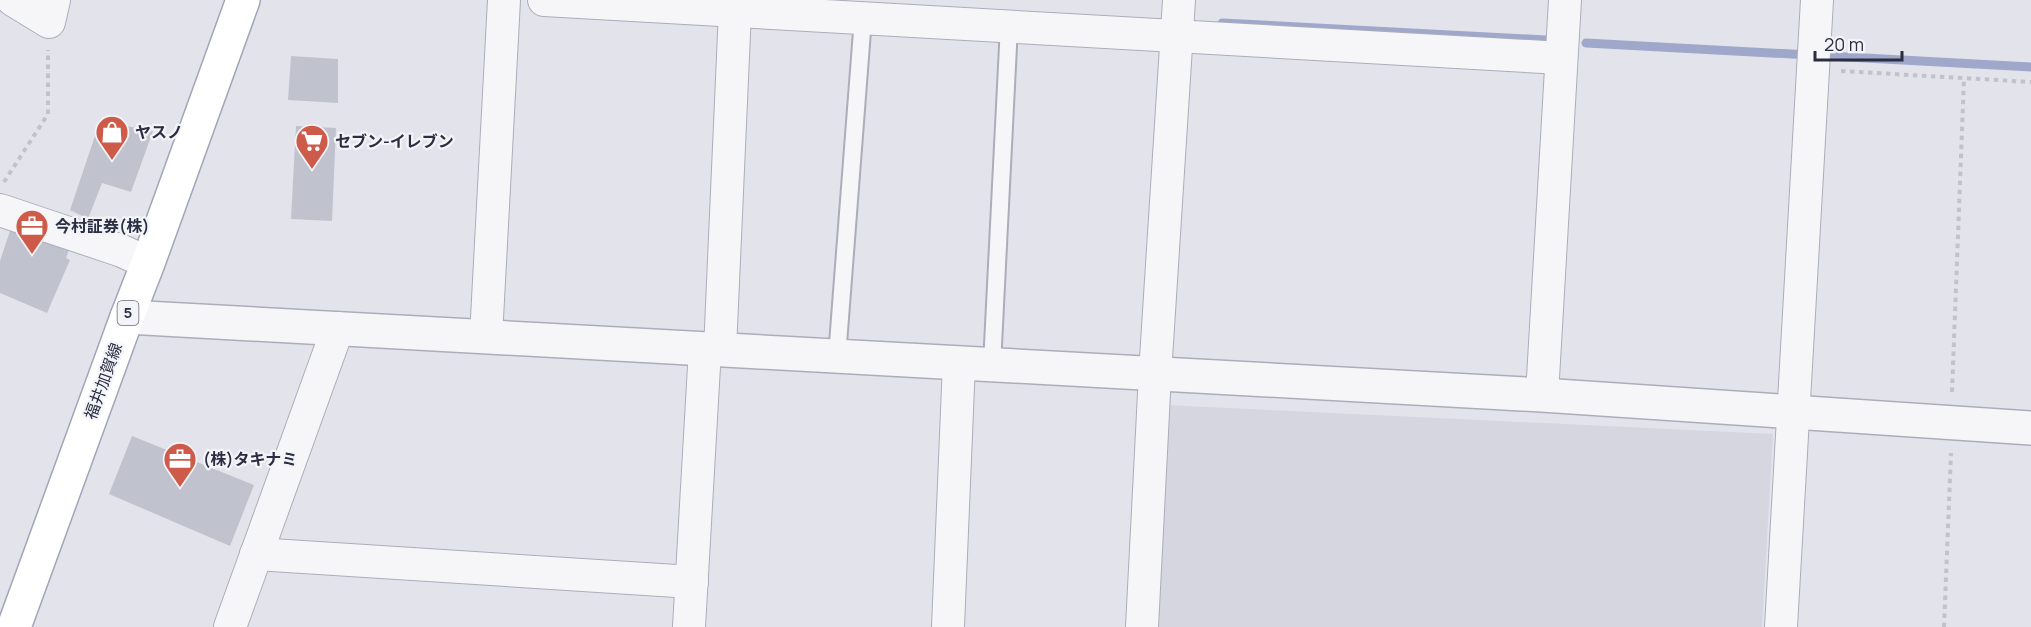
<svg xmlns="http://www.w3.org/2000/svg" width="2031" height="627" viewBox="0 0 2031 627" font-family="Manrope,'Noto Sans JP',sans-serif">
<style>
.built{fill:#d5d6e0}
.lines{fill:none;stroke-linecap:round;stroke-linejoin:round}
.stream{stroke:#9fa8cb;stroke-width:9}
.building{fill:#c0c2ce}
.service-casing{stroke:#acadb9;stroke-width:20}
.minor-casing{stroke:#acadb9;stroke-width:34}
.tertiary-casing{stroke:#acadb9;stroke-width:36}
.primary-casing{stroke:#a2a5b7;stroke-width:36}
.path{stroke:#c1c2ca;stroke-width:4;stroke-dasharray:4.5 4.5;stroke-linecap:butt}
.service{stroke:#f6f6f9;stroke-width:16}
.minor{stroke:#f6f6f9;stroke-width:32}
.tertiary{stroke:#f6f6f9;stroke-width:33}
.primary{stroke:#fff;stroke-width:33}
.labels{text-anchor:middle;stroke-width:4.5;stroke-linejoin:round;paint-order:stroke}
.shield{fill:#f3f4f8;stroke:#676979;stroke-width:1.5}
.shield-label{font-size:15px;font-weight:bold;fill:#2b2d43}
.poi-label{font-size:16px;font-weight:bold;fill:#2b2d43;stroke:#f3f4f8;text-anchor:start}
.street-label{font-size:16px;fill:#2b2d43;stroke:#f3f4f8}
</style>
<rect width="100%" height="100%" fill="#e3e4eb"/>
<polygon class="built" points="1165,405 1773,434 1762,627 1153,627"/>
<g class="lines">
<g class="stream">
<polyline points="1222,23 1546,40"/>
<polyline points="1586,43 2031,67"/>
</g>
</g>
<g class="building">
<polygon points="291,56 338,59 338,103 288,100"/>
<polygon points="100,121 153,131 131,192 102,183 88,219 70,210"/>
<polygon points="296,126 336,128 332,221 291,219"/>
<polygon points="12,225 71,245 66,258 70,260 47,313 0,293 0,261"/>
<polygon points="132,436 254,485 230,546 109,494"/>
</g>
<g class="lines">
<defs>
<g id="service">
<polyline points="837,357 863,18"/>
<polyline points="992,365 1009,26"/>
</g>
<g id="minor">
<polyline points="13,0 49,22 54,0"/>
<polyline points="544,0 1561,58"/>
<polyline points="0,210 122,251 148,263"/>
<polyline points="486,337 504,0"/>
<polyline points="720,350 735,11"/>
<polyline points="1542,395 1565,0"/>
<polyline points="256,554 692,582"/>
<polyline points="230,627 338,328"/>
<polyline points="689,627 705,349"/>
<polyline points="948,627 959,363"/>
<polyline points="1142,627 1155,374 1179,0"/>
<polyline points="1781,627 1817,0"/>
</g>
<polyline id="tertiary" points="127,317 1542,395 2031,428"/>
<polyline id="primary" points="14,627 127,317 148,263 243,0"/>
</defs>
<use href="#service" class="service-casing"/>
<use href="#minor" class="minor-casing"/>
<use href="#tertiary" class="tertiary-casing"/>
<use href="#primary" class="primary-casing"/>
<g class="path">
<polyline points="1841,71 2031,82"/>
<polyline points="4,182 48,114 48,50"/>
<polyline points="1952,392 1964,78"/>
<polyline points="1944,627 1951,453"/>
</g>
<use href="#service" class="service"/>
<use href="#minor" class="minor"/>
<use href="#tertiary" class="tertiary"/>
<use href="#primary" class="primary"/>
</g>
<defs>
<symbol id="shop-pin" viewBox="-11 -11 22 30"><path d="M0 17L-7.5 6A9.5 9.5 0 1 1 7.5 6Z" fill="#ce5b4a" stroke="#f3f4f8"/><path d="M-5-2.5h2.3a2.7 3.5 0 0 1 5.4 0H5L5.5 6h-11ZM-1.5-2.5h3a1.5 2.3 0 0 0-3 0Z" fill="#fff"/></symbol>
<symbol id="supermarket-pin" viewBox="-11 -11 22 30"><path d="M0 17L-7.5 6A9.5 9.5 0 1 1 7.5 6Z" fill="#ce5b4a" stroke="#f3f4f8"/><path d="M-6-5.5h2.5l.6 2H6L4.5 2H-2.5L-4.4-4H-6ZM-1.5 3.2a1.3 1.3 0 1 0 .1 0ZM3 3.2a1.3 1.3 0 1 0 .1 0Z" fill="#fff"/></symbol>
<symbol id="office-pin" viewBox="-11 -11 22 30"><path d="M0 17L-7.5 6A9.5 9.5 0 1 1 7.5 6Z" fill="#ce5b4a" stroke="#f3f4f8"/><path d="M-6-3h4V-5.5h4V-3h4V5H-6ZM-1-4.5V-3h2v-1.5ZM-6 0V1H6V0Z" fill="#fff"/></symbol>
</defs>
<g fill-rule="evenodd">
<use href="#shop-pin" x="93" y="113" width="38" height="52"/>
<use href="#supermarket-pin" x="293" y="122" width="38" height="52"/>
<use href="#office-pin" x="13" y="207" width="38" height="52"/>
<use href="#office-pin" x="161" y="440" width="38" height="52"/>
</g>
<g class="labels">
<rect class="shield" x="117.5" y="301" width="21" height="24" rx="4.5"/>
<g class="shield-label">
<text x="128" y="318">5</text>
</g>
<g class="poi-label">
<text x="135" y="138">ヤスノ</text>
<text x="335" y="147">セブン-イレブン</text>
<text x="55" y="232">今村証券(株)</text>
<text x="203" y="465">(株)タキナミ</text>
</g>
<g class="street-label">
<text transform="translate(103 381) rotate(-70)" y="6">福井加賀線</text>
</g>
</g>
<path d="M1815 51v9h87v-9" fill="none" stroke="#2b2d43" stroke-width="3"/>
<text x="1824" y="51" font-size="18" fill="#2b2d43" stroke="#f3f4f8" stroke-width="4.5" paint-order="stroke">20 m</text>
</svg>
